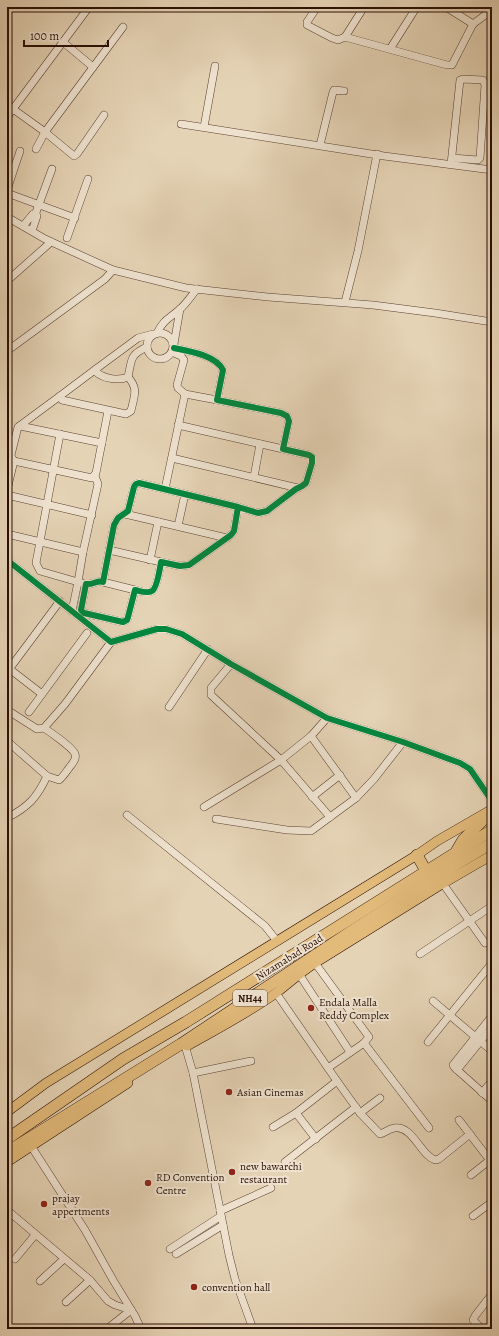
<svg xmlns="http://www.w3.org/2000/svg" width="499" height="1336" viewBox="0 0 499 1336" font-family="Alegreya,serif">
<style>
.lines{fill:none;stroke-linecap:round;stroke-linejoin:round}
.minor-casing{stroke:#594031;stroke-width:8}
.major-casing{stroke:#2a0f05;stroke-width:10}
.highway-casing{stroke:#2a0f05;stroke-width:12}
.minor{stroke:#eee2cf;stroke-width:7}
.major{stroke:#e2ba7a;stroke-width:9}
.highway{stroke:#e2ba7a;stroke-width:11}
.cycleway-casing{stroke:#eee2cf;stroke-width:8}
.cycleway{stroke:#00873e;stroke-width:6}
.poi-dot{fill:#8f2418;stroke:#eee2cf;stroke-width:1.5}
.labels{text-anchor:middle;stroke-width:4;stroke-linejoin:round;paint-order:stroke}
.shield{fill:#eee2cf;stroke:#654e42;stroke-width:1}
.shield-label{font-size:10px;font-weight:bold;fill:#2a0f05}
.street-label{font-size:11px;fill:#2a0f05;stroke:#eee2cf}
.poi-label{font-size:11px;fill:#2a0f05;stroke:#eee2cf;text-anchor:start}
</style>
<rect width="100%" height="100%" fill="#e5d3b5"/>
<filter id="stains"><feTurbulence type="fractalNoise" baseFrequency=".005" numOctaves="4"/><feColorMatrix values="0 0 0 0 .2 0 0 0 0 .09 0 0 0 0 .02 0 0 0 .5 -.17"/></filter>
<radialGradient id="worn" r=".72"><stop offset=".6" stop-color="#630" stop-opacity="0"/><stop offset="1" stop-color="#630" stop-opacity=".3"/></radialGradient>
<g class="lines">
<defs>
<g id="minor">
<polyline points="317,7 307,22 307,25 332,38 338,40 345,37 364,7"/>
<polyline points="446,7 473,24 492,10"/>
<polyline points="345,37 447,65 452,65 473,24"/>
<polyline points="63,42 93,67"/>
<polyline points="390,49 416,8"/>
<polyline points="13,109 45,132 74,156 77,154 104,115"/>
<polyline points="7,117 89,7"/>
<polyline points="181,124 384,156 492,170"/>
<polyline points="204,127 215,66"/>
<polyline points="320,145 333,92 334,90 344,91"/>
<polyline points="36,149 45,132 123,27"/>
<polyline points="451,164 460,80 463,79 483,80 485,85 480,158 478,160 452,158"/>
<polyline points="7,190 20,151"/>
<polyline points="7,193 75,218"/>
<polyline points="35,215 52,169"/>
<polyline points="7,217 45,239 113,270 186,288 268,297 373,305 435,313 492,322"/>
<polyline points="23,226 33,214 37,216 32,231"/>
<polyline points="67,238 88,179"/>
<polyline points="7,281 51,242"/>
<polyline points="345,302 358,251 377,154"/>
<circle cx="160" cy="346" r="13"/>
<path d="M157 333C164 319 169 319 180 309 186 304 191 296 197 289"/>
<polyline points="174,344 180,309"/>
<path d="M147 347C129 355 132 360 128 377 119 381 104 379 96 372V369L138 338 153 334"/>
<path d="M174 348C188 351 216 355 223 370L217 400 281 413 287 416 289 421 283 449 309 455 312 457V463L306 483 302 486 296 489 267 511 258 513 238 507 234 531 231 535 189 565 180 566 161 562C160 568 157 588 152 591 147 594 140 591 135 590L128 617 127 620 123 622 84 613 81 610 86 584C93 585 97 580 103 582L114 525 118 518 128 511 134 487 136 484 139 483 238 507"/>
<polyline points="7,351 105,279 113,270"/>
<path d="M96 369 60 396 62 400 126 414 131 411C134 396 139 389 128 377"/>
<polyline points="185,394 217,400"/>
<polyline points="60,396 18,427 11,455 12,458 14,461 92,478 96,473 108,411"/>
<polyline points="178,425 283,449"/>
<polyline points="20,426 102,443"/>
<polyline points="60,434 36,563 40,571 78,582 83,552 98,484 95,476"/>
<polyline points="172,458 298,488"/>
<polyline points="254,477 260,444"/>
<polyline points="165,489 185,394 178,388 177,385 184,360 181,356 172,352"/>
<polyline points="7,490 14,461"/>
<polyline points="7,495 92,515"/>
<polyline points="125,514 227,538"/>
<polyline points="178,526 185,494"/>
<polyline points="7,534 83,552"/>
<polyline points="109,550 161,562"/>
<polyline points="7,560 111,642 157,629 166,629 182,634 231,664 327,718 403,742 460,763 470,769 492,801"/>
<polyline points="150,560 158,522"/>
<polyline points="103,582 135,590"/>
<polyline points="72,611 78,582 82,583"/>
<polyline points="231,664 211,688 211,695 281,760 330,817"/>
<polyline points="7,667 42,694"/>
<polyline points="7,672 60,601"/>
<polyline points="169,707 208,649"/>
<polyline points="7,710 37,729 44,728 65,704 111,642"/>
<polyline points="29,712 87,633"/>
<polyline points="311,736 356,798"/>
<path d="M7 741 47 776 59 780C63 777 66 772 69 768 72 764 77 759 75 754 73 748 50 732 44 728"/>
<polyline points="312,797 340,775"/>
<polyline points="204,807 281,760 311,736 327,718"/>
<polyline points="127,815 265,926 277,941"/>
<path d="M7 818C28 807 37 798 47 776"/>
<polyline points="216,819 287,830 311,831 356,798 374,779 403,742"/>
<polyline points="441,881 485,943"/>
<polyline points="420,954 492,906"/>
<polyline points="315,963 369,1037 364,1043 328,1068"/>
<polyline points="299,974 350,1052"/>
<path d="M276 993 337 1081 360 1113 380 1134C385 1133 388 1129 394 1128 413 1125 420 1155 435 1160L439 1159 470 1134"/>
<polyline points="433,1001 492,1051"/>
<polyline points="492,1016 453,1065 455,1068 492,1101"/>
<polyline points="184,1042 193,1073 229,1255 235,1279 253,1329"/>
<polyline points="428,1042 492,963"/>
<polyline points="364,1043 429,1128"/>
<polyline points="457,1070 492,1027"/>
<polyline points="193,1073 251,1061"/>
<polyline points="482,1093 492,1081"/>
<polyline points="296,1113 316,1139"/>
<polyline points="360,1113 380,1098"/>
<polyline points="459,1120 492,1163"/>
<polyline points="273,1127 296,1113 337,1081"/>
<polyline points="31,1146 85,1230 113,1280 135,1316 141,1329"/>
<polyline points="285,1162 356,1107"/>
<polyline points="471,1175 490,1160"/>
<polyline points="7,1210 90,1280 108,1301 115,1305 131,1310"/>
<polyline points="220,1211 271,1188"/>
<polyline points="473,1216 492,1202"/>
<polyline points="170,1249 221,1216"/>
<polyline points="176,1254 223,1225"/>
<polyline points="15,1259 35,1235"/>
<polyline points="40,1281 64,1259"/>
<polyline points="66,1302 90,1280"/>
<polyline points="107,1329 131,1310"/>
<polyline points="482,1329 473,1320 475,1316 492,1294"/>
</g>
<g id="major">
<path d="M187 1046C217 1029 248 1013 276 993 289 983 301 972 315 963L442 884 492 855"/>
<polyline points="7,1112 46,1083 417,855 437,841 489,811"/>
<polyline points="7,1162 128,1083"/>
</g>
<g id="highway">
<polyline points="457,850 463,840 492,811"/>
<polyline points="417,855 426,871"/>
<polyline points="7,1139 123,1059 186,1022 492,830"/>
<polyline points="7,1152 181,1044 353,930 460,862 492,843"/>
</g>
</defs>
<use href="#minor" class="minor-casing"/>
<use href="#major" class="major-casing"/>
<use href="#highway" class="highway-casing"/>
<use href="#minor" class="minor"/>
<use href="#major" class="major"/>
<use href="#highway" class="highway"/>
<defs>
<g id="cycleway">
<path d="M174 348C188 351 216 355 223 370L217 400 281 413 287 416 289 421 283 449 309 455 312 457V463L306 483 302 486 296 489 267 511 258 513 238 507 234 531 231 535 189 565 180 566 161 562C160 568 157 588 152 591 147 594 140 591 135 590L128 617 127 620 123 622 84 613 81 610 86 584C93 585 97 580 103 582L114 525 118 518 128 511 134 487 136 484 139 483 238 507"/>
<polyline points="7,560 111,642 157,629 166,629 182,634 231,664 327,718 403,742 460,763 470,769 492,801"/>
</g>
</defs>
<use href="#cycleway" class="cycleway-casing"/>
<use href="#cycleway" class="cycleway"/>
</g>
<g class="poi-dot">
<circle cx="311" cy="1008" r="4"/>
<circle cx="229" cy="1092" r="4"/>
<circle cx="232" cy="1172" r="4"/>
<circle cx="148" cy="1183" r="4"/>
<circle cx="44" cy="1204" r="4"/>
<circle cx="194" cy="1287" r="4"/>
</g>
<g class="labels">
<rect class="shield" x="233" y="990" width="34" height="16" rx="3"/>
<g class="shield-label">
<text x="250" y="1002">NH44</text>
</g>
<g class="street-label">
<text transform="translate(289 957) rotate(-32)" y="4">Nizamabad Road</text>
</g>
<g class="poi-label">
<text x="319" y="1006">Endala Malla<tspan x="319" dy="13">Reddy Complex</tspan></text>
<text x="237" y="1096">Asian Cinemas</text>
<text x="240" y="1170">new bawarchi<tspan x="240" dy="13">restaurant</tspan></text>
<text x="156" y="1181">RD Convention<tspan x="156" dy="13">Centre</tspan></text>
<text x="52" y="1202">prajay<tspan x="52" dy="13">appertments</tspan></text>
<text x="202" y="1291">convention hall</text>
</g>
</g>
<rect width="499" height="1336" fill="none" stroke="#e5d3b5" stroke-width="24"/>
<rect x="8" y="8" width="483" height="1320" fill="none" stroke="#2a0f05" stroke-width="2"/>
<rect x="12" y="12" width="475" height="1312" fill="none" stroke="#2a0f05"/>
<path d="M24 40v6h84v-6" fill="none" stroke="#2a0f05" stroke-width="2"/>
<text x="30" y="40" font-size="12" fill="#2a0f05" stroke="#eee2cf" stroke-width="3" paint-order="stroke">100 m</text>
<rect width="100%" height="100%" filter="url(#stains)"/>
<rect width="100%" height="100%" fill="url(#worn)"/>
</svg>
